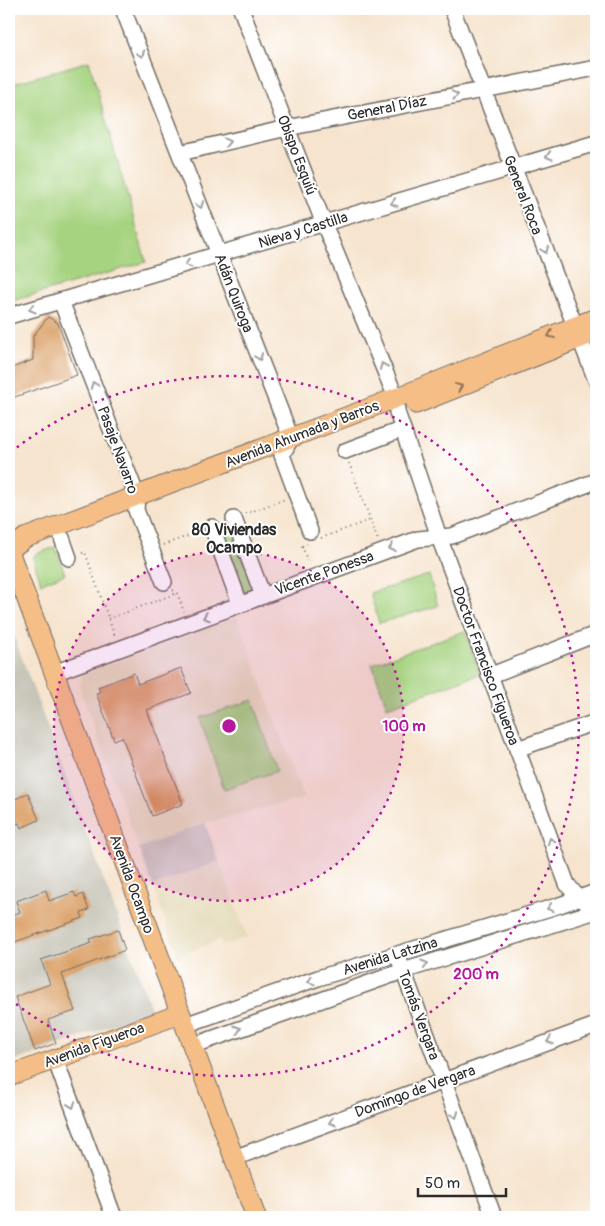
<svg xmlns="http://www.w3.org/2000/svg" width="605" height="1226" viewBox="0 0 605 1226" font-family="Pangolin,sans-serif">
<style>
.built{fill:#e5dbba}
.industrial{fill:#c7c5b8}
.green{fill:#a6d380;stroke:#687f56}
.building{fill:#d7985a}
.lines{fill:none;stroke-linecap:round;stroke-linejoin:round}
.minor-casing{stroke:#726c64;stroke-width:18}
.major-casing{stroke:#726c64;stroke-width:21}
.path{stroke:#726c64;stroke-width:2;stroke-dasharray:1 4;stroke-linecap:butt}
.minor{stroke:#fff;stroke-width:15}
.major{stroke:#f6be87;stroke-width:19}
.oneway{stroke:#a0a0a0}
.oneway2{stroke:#907459}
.ring{fill:none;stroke:#b5179e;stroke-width:2.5;stroke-dasharray:2.5 5}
.labels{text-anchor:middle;stroke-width:4;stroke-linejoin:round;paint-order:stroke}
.street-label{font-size:15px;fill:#2b2b2b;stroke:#fff}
.neighbourhood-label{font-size:16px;font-weight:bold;fill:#2b2b2b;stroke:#fff}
.centre{fill:#b5179e;stroke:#fff;stroke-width:2.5}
.ring-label{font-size:15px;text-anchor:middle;font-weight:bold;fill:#b5179e;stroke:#fff;stroke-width:4;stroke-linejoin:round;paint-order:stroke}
</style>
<rect width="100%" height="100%" fill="#fff"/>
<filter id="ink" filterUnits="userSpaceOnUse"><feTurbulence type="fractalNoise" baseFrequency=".02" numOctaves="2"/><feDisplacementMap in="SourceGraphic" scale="10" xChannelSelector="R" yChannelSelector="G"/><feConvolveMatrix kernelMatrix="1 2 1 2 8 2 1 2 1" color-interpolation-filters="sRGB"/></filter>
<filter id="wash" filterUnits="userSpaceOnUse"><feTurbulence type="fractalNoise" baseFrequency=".0096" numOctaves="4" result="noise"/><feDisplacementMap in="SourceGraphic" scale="20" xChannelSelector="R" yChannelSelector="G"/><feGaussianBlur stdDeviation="1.12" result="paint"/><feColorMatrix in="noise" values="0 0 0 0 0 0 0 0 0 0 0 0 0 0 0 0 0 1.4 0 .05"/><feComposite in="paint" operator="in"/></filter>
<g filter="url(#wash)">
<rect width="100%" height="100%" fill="#f6e4ce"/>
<g class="built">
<polygon points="237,617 304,798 206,823 139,848 79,687 83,674"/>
<polygon points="219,861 247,937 222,946 220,940 178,956 153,886"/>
</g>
<g class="industrial">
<polygon points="9,623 152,1011 9,1063"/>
<polygon points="205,823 219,861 153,886 139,848"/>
</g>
<g class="green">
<polygon points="89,61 146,262 9,302 9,85"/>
<polygon points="230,524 255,588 242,593 217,529"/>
<polygon points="55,547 65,574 41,583 33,558 36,554"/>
<polygon points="429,575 438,606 379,623 370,593"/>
<polygon points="465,631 480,674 387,707 372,664"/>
<polygon points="253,700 277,771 224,789 200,718"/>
</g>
<g id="blocks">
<g class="building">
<polygon points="48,317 58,323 77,375 9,399 9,369 33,360 33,336"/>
<polygon points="181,668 191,693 147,710 183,804 152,816 122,737 114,740 96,693 100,692 98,687 134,673 138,684"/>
<polygon points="28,793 39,820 21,828 19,823 9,827 9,802"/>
<polygon points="46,890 49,901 74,892 76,897 83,894 89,910 81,913 83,918 9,944 9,916 20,912 16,901"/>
<polygon points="118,930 125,950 62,974 75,1011 48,1020 56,1043 35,1051 15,997 50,984 41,960 92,943 90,939"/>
</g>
</g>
</g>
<g filter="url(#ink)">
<use href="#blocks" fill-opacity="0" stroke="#726c64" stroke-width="1"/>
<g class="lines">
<defs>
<g id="minor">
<polyline points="123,9 291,438 282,455 310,531"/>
<polyline points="241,9 324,224 396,398 397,412 439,537 567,884 579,899 596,905"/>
<polyline points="452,9 596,380"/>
<polyline points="180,153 287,128 596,68"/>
<polyline points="61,301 137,496 136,510 164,582"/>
<polyline points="9,316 596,143"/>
<polyline points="345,451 403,429"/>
<polyline points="234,519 263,596"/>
<polyline points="212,527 240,604"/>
<polyline points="62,538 69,558"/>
<polyline points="54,673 418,539 452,536 596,481"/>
<polyline points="489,676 596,634"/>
<polyline points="517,749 596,722"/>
<polyline points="400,962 494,1217"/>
<polyline points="185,1025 318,978 557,906 596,892"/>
<polyline points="192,1046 403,971 596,911"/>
<polyline points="55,1059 114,1217"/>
<polyline points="234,1158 596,1025"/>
</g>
<g id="major">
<polyline points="416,404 596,332"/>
<polyline points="9,550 25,538 396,398 596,318"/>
<polyline points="9,551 256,1217"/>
<polyline points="9,1076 180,1014"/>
</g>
</defs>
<use href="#minor" class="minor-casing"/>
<use href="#major" class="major-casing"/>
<g class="path">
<polyline points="349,463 378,540"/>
<polyline points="245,514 285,499"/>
<polyline points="321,538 370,520"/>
<polyline points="163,545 199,532"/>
<polyline points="302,546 307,544"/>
<polyline points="302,546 309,565"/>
<polyline points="82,553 85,552 115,637"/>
<polyline points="173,590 177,593 184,612"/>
<polyline points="108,619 177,593"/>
</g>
<use href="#minor" class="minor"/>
<use href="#major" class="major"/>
</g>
<defs><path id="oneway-chevron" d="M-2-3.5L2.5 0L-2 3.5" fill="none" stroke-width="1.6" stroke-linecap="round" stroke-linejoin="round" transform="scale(1.25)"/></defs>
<g class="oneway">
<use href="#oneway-chevron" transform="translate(141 54) rotate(69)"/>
<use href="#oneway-chevron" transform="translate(455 95) rotate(-11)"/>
<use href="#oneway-chevron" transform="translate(227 142) rotate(-13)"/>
<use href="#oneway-chevron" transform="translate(549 156) rotate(164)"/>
<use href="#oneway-chevron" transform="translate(394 203) rotate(163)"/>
<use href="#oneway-chevron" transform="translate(200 205) rotate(69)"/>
<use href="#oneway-chevron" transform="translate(545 250) rotate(69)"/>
<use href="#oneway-chevron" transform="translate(188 264) rotate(164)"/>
<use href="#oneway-chevron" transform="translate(32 309) rotate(164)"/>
<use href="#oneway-chevron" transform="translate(259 357) rotate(69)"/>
<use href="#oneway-chevron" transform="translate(383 366) rotate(-113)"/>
<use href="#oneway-chevron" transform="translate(94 385) rotate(-111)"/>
<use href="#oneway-chevron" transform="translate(392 548) rotate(160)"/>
<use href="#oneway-chevron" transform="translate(206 617) rotate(159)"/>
<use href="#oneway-chevron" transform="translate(551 841) rotate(-110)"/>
<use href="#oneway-chevron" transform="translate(550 908) rotate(163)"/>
<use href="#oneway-chevron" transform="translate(425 964) rotate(-17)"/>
<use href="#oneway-chevron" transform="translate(311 981) rotate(161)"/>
<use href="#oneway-chevron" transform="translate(238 1029) rotate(-20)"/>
<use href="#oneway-chevron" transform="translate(550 1041) rotate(160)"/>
<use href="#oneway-chevron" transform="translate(72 1105) rotate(70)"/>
<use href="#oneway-chevron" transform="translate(455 1115) rotate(69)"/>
<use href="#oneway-chevron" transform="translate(332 1122) rotate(160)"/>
</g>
<g class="oneway2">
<use href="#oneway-chevron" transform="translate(551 335) rotate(158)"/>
<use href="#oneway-chevron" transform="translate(459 387) rotate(-22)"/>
</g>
</g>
<circle cx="229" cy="726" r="175" fill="#b5179e" fill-opacity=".12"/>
<g class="ring">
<circle cx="229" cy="726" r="175"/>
<path d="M11 452A350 350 0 1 1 11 1000"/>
</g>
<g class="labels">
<g class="street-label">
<text transform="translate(387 108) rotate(-11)" y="5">General Díaz</text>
<text transform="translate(297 155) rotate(69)" y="5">Obispo Esquiú</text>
<text transform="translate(523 195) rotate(69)" y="5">General Roca</text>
<text transform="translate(303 230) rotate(-17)" y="5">Nieva y Castilla</text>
<text transform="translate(234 293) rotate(69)" y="5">Adán Quiroga</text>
<text transform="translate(302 434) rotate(-21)" y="5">Avenida Ahumada y Barros</text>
<text transform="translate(118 450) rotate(70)" y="5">Pasaje Navarro</text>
<text transform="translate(324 573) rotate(-20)" y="5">Vicente Ponessa</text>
<text transform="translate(486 666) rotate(70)" y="5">Doctor Francisco Figueroa</text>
<text transform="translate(132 884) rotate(70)" y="5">Avenida Ocampo</text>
<text transform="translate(390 956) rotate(-17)" y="5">Avenida Latzina</text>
<text transform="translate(419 1015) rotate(70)" y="5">Tomás Vergara</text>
<text transform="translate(94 1045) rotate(-20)" y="5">Avenida Figueroa</text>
<text transform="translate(415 1091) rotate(-20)" y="5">Domingo de Vergara</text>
</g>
<g class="neighbourhood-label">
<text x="234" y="535">80 Viviendas<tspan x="234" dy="18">Ocampo</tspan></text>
</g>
</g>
<circle cx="229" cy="726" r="8" class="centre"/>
<g class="ring-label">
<text x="404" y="731">100 m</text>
<text x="476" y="979">200 m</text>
</g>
<rect width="605" height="1226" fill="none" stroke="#fff" stroke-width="30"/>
<path d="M418 1188v8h88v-8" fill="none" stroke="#2b2b2b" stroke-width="2.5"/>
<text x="425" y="1188" font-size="15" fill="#2b2b2b" stroke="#ffffff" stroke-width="4" paint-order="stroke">50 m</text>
</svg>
